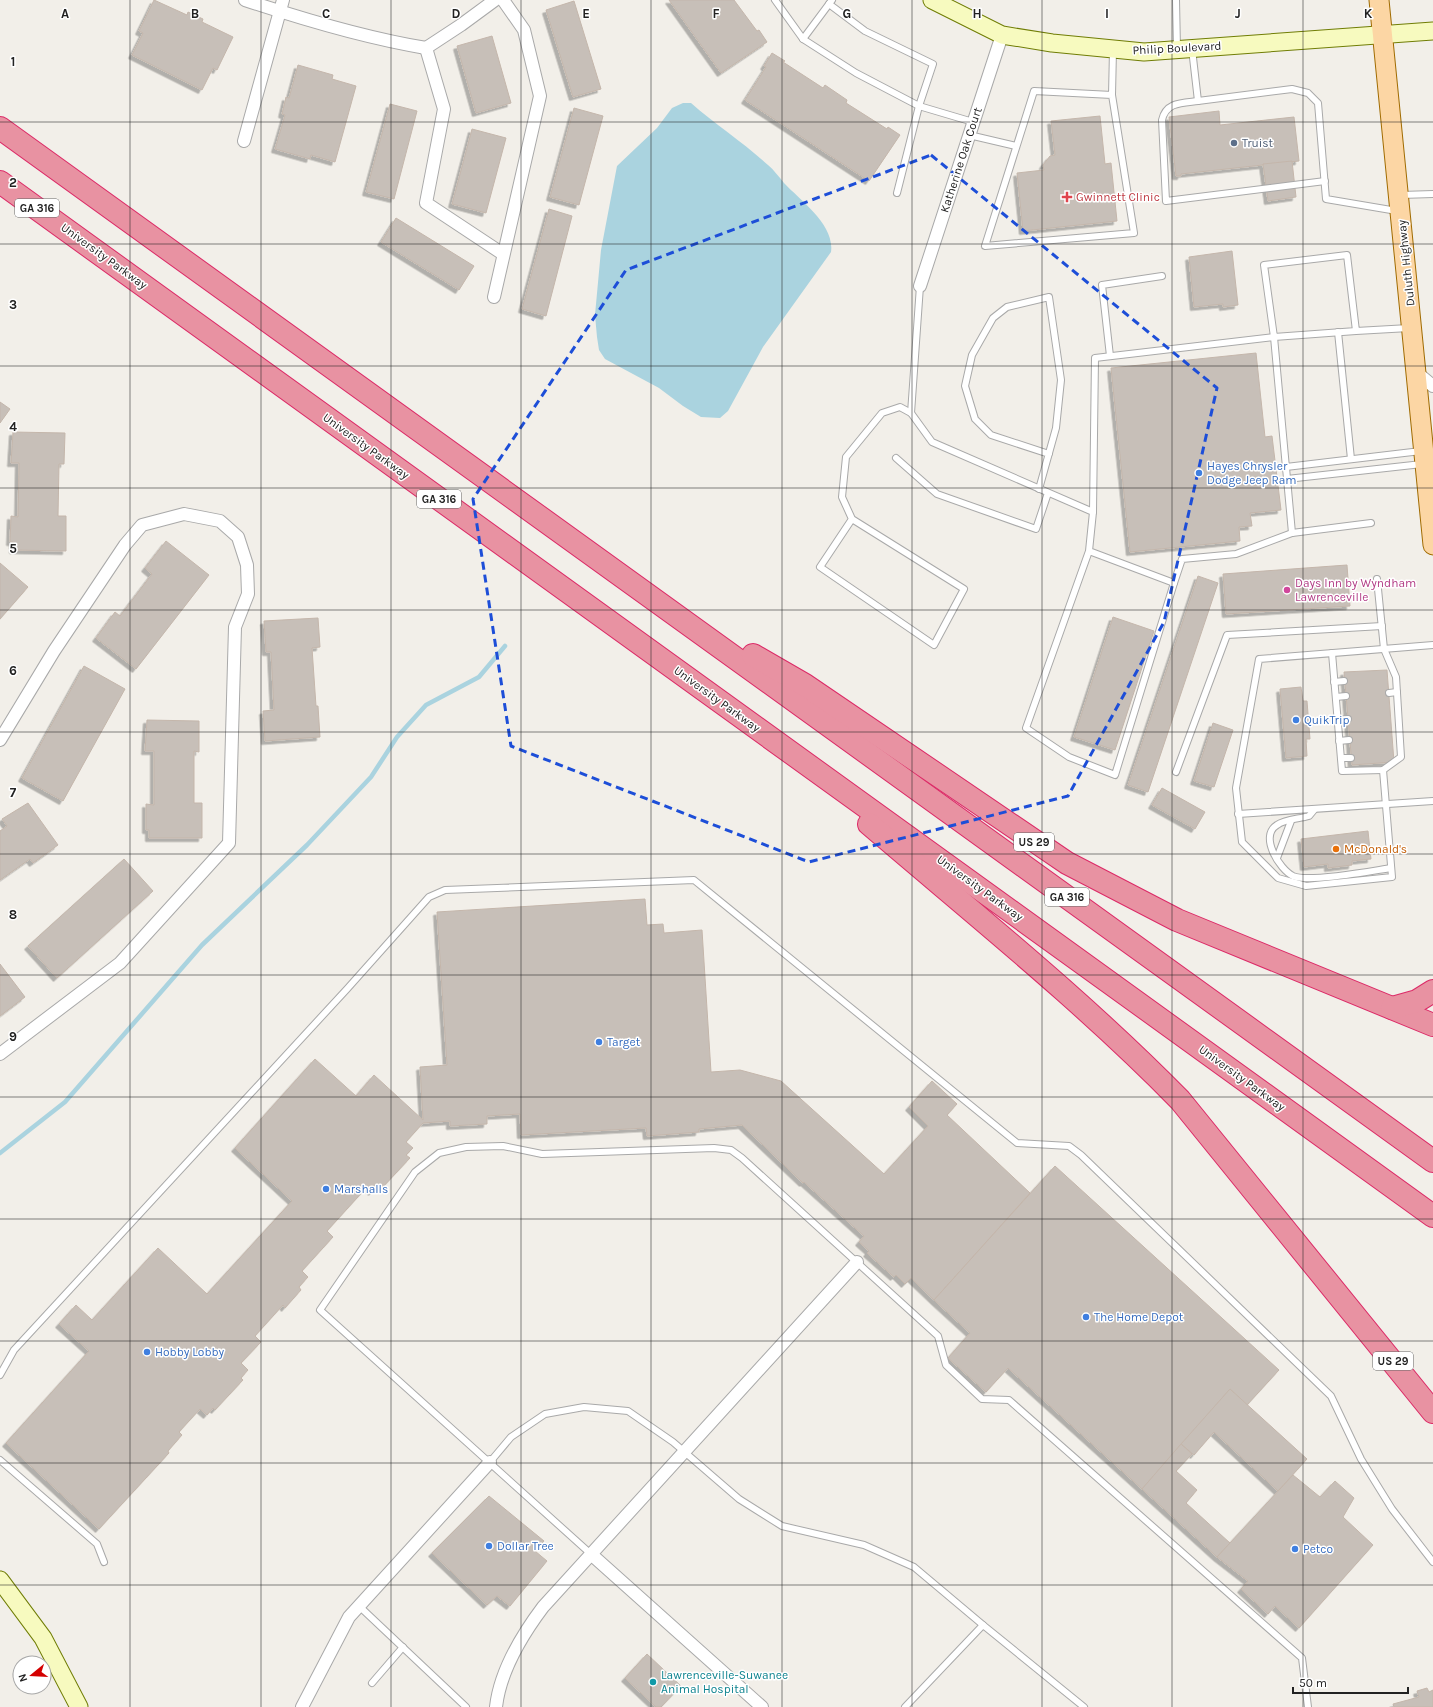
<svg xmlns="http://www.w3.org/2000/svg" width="1433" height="1707" viewBox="0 0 1433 1707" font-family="Karla,sans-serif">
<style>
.water{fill:#aad3df}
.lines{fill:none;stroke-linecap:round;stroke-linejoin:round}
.stream{stroke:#aad3df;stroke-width:4.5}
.building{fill:#c7bfb8;stroke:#c4b6ab;filter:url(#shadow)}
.lane-casing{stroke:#a9a9a9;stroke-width:8}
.street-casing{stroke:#a9a9a9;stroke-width:14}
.secondary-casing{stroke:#707d05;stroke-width:19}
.primary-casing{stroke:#a06b00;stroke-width:21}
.highway-casing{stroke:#dc2a67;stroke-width:24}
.lane{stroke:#fff;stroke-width:6}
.street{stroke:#fff;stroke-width:12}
.secondary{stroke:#f7fabf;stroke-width:17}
.primary{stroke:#fcd6a4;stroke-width:19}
.highway{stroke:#e892a2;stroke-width:22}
.marked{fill:none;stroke:#1d4ed8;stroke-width:3;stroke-dasharray:8 5;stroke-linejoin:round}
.grid{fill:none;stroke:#222;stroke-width:1;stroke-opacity:0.55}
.service-dot{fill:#5c6f8a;stroke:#fff;stroke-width:1.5}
.health-dot{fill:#e0444e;stroke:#fff;stroke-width:1.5}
.shop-dot{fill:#3f7fe0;stroke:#fff;stroke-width:1.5}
.hotel-dot{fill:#d1479c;stroke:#fff;stroke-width:1.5}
.food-dot{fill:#e8710a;stroke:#fff;stroke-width:1.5}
.culture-dot{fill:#0f9aa8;stroke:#fff;stroke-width:1.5}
.labels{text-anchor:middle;stroke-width:3;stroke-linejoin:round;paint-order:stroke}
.shield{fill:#fff;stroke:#646464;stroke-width:1}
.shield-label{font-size:11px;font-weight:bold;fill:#222}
.street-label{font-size:12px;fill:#222;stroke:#fff}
.service-label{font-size:12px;fill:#4e5e75;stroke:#fff;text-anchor:start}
.health-label{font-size:12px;fill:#be3a42;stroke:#fff;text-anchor:start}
.shop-label{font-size:12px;fill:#366cbe;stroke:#fff;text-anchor:start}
.hotel-label{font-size:12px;fill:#b23c85;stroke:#fff;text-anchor:start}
.food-label{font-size:12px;fill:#c56008;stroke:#fff;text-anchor:start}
.culture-label{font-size:12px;fill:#0d838f;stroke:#fff;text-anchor:start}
.grid-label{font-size:13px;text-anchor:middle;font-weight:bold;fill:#222;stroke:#fff;stroke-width:3;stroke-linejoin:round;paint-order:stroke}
</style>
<defs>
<filter id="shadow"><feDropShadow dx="-3.5" dy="3.5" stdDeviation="0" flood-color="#0004"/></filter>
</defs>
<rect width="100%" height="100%" fill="#f2efe9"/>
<path class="water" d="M683 103H691C716 125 744 143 768 165 774 170 779 177 784 183 801 201 835 225 831 252L763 347 728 411 720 418 701 417 683 406 659 388 605 359 599 350 597 337 595 315 601 250 617 166 657 128 672 108Z"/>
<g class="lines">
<polyline class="stream" points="0,1153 65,1102 202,945 307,845 371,777 397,737 426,705 479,677 505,646"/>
</g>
<g class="building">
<polygon points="154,0 187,15 188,12 203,19 202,22 233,37 217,70 213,68 202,90 132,55 143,33 139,31"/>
<polygon points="669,0 734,0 757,31 759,30 767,42 721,73"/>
<polygon points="574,1 601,89 573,97 546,10"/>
<polygon points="492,36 511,103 476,113 457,46"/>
<polygon points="772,53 785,61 783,62 823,88 825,85 847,100 846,103 887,129 888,127 900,135 869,181 745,100 766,67 764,66"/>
<polygon points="298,65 333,75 332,79 356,86 335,162 311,155 310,159 275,149 285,115 282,114 286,97 289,98"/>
<polygon points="390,104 417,111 394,199 366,192"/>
<polygon points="574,108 603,116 579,205 550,197"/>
<polygon points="1219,111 1220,125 1294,117 1299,161 1181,174 1181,176 1176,176 1169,117"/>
<polygon points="1100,116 1105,164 1111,163 1117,221 1023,231 1017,173 1044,170 1043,165 1050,156 1055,155 1051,121"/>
<polygon points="472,129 506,138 486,213 452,204"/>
<polygon points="1292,161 1296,197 1268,201 1263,164"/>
<polygon points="549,209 572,216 546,316 522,309"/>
<polygon points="396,218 474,266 459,290 381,242"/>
<polygon points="1232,251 1238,305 1223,307 1223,304 1194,307 1189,257"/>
<polygon points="1256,353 1265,437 1272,436 1281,510 1250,513 1252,526 1239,527 1240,541 1130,552 1111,368"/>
<polygon points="0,402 10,409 0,423"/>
<polygon points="13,432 65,433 64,464 59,464 58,516 66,516 66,551 13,550 13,542 10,542 11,516 18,517 19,463 11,463"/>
<polygon points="166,541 209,575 136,669 96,638 115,612 120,616 152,574 145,568"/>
<polygon points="0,563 28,587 0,619"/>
<polygon points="1347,565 1350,606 1226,614 1223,574"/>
<polygon points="1198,576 1218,583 1148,792 1128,785"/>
<polygon points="1113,617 1154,631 1115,750 1074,737"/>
<polygon points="318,618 320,647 312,648 316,706 318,706 320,737 265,741 263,711 274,710 271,652 266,652 264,621"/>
<polygon points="84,666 125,689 63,801 22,778"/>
<polygon points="1387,670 1394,762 1352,765 1344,672"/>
<polygon points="1301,687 1303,701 1307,701 1310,739 1306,739 1307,756 1286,758 1280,689"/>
<polygon points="147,720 199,721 199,752 194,751 194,803 202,803 202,838 149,838 149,830 146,830 146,804 154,805 154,751 145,751"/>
<polygon points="1213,723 1233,730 1214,787 1194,781"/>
<polygon points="1162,788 1205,812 1195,829 1152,805"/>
<polygon points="28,803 58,845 33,863 30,859 0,880 0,831 7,826 2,819"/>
<polygon points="1368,831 1371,859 1352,861 1352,865 1328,868 1328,864 1304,867 1301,839"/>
<polygon points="124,859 153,891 57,978 28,946"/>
<polygon points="645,899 647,925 663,924 664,933 702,930 711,1072 740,1070 781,1081 884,1174 928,1126 909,1107 932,1081 957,1104 947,1115 1030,1193 934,1300 911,1278 905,1284 896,1275 894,1277 867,1253 869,1251 859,1242 864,1236 804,1182 803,1183 742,1125 699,1129 699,1132 647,1136 646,1128 521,1135 520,1114 487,1116 487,1124 450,1126 450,1121 423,1123 406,1142 413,1148 406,1155 410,1158 382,1188 379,1185 372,1192 367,1187 327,1231 333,1237 302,1271 308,1277 299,1287 301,1290 285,1308 283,1305 255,1336 261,1342 241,1363 248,1370 241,1378 243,1380 215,1410 213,1408 207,1415 200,1409 179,1432 182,1435 168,1451 169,1453 99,1529 6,1443 89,1351 59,1324 76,1305 92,1320 158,1248 207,1294 292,1201 235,1148 315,1059 356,1096 374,1075 423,1120 420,1067 447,1065 437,912"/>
<polygon points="0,964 25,997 0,1016"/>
<polygon points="1055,1166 1279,1370 1247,1405 1230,1389 1142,1489 1008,1368 986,1392 948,1358 970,1333 934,1300"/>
<polygon points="1230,1389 1307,1459 1278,1491 1214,1432 1194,1455 1181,1444"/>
<polygon points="1181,1444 1192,1454 1176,1471 1197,1490 1186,1503 1230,1543 1217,1557 1142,1489"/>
<polygon points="1293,1475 1320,1497 1335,1481 1354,1498 1343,1517 1373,1545 1299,1628 1275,1606 1268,1614 1241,1589 1248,1581 1217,1557"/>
<polygon points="489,1496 544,1541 535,1551 547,1561 510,1606 497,1596 487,1605 432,1553"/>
<polygon points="647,1654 681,1686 661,1707 656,1707 625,1678"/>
<polygon points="1427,1688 1429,1692 1433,1690 1433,1707 1394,1707 1393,1704 1419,1697 1417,1691"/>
</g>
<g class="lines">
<defs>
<g id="lane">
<polyline points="775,0 803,39 856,73 919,106 973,122"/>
<polyline points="1176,0 1177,48"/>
<polyline points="829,4 865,31 933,64 919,106 897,193"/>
<polyline points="803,39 832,0"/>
<polyline points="1192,49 1198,101 1292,89 1308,93 1318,103 1326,199 1397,211"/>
<polyline points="1112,95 1034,91 985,246 1134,233 1112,95 1113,50"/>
<path d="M1198 101C1182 103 1166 102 1162 120L1166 201 1325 181"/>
<polyline points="969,135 1016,146"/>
<polyline points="1401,195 1433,194"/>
<polyline points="920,286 911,413 932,442 1093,512 1089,551 1026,728 1069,757 1115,775 1174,583 1089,551"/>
<polyline points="1356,331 1274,337 1264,265 1347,255 1356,331 1409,328"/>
<polyline points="1338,332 1351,459"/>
<polyline points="1110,356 1102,285 1162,276"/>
<polyline points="896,458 937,494 1036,529 1048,493"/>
<polyline points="1286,467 1421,451"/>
<polyline points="1287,479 1422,464"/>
<polyline points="1039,489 1056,428 1061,380 1049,297 1007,307 993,318 972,355 965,386 975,419 991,435 1049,454"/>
<polyline points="1093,512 1095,358 1274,337 1292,533"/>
<polyline points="852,519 820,567 934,645 964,589 852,519 842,497 846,457 882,413 900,407 911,413"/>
<polyline points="1174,583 1182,559 1236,554 1292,533 1371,523"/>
<polyline points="1332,653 1342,771 1383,770 1401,757 1396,677 1384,649 1377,579"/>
<polyline points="1334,682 1344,681"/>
<polyline points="1389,693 1397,692"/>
<polyline points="1336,697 1346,696"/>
<polyline points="1338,720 1348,719"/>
<polyline points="1339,741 1349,740"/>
<polyline points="1341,758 1351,758"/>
<polyline points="1383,770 1392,877 1306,886 1278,878 1242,842 1236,788 1259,659 1433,645"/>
<polyline points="1176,772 1227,635 1382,626"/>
<path d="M1314 810 1309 816C1299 819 1285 819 1277 825 1259 836 1279 869 1293 876 1308 883 1371 871 1391 868"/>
<polyline points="1238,814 1433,801"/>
<polyline points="1277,858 1291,821"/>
<polyline points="0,1375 14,1350 347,989 429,897 445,890 694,880 1017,1143 1069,1146 1081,1155 1331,1396 1361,1459 1392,1509 1433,1562"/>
<polyline points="0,1460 97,1544 104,1562"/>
<polyline points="490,1462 511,1437 545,1414 584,1407 628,1411 673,1442 739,1499 782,1526 864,1545 914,1567 983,1625"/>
<polyline points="592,1555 320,1310 415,1172 439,1153 466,1147 503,1146 542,1154 714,1148 731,1150 742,1158 938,1336 946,1365 982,1399 1009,1400 1302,1658 1308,1707"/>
<polyline points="359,1606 466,1707"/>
<polyline points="372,1683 403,1647"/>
<polyline points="905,1707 983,1625 1084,1707"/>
</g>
<g id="street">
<path d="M245 0C305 20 365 38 426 48"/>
<polyline points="495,0 461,25 426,48 444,109 426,203 503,254"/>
<polyline points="244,141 283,0"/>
<polyline points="920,286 1002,35"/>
<polyline points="494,297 540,96 524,30 503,0"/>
<polyline points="1416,372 1433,386"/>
<polyline points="0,740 54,651 125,545 142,525 184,514 220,521 238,537 247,565 248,594 235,627 229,843 120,963 0,1054"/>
<polyline points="592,1555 762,1707"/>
<polyline points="302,1707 349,1617 490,1462"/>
<path d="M496 1707C500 1671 522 1635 543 1607L857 1262"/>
</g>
<g id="secondary">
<polyline points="932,0 1002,35 1052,43 1144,52 1433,31"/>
<polyline points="0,1580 43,1638 79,1707"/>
</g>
<polyline id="primary" points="1379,0 1433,545"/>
<g id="highway">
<polyline points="0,128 1433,1161"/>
<polyline points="0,182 1433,1216"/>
<polyline points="753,655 805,685 1067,863 1177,920 1433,1025"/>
<path d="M869 824C974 914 1083 1001 1180 1100L1433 1412"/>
<polyline points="1392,1008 1417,1001 1433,991"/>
</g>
</defs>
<use href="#lane" class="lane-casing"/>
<use href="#street" class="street-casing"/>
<use href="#secondary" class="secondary-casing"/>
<use href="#primary" class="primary-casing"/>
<use href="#highway" class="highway-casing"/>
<use href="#lane" class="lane"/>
<use href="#street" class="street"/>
<use href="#secondary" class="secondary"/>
<use href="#primary" class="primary"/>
<use href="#highway" class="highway"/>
</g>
<path class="marked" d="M931 155 1217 388 1164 622 1068 796 809 862 511 746 473 499 626 270Z"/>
<path class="grid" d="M130 0V1707M261 0V1707M391 0V1707M521 0V1707M651 0V1707M782 0V1707M912 0V1707M1042 0V1707M1172 0V1707M1303 0V1707M0 122H1433M0 244H1433M0 366H1433M0 488H1433M0 610H1433M0 732H1433M0 854H1433M0 975H1433M0 1097H1433M0 1219H1433M0 1341H1433M0 1463H1433M0 1585H1433"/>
<circle class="service-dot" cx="1234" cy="143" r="4"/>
<path class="health-dot" d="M1065 191h4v4h4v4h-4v4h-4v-4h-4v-4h4z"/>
<g class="shop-dot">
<circle cx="1199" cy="473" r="4"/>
<circle cx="1296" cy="720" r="4"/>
<circle cx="599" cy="1042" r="4"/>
<circle cx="326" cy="1189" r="4"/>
<circle cx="1086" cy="1317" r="4"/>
<circle cx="147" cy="1352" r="4"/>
<circle cx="489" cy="1546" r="4"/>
<circle cx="1295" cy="1549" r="4"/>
</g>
<circle class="hotel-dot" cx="1287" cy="590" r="4"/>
<circle class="food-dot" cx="1336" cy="849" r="4"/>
<circle class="culture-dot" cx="653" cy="1682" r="4"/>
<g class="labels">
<g class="shield">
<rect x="15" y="199" width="44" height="18" rx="3"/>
<rect x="417" y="490" width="44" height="18" rx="3"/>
<rect x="1014" y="833" width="40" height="18" rx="3"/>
<rect x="1045" y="888" width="44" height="18" rx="3"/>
<rect x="1373" y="1352" width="40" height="18" rx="3"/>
</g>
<g class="shield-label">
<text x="37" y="212">GA 316</text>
<text x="439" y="503">GA 316</text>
<text x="1034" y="846">US 29</text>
<text x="1067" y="901">GA 316</text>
<text x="1393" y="1365">US 29</text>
</g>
<g class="street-label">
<text transform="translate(1177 48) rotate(-3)" y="4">Philip Boulevard</text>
<text transform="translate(961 160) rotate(-72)" y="4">Katherine Oak Court</text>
<text transform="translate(104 256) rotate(36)" y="4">University Parkway</text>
<text transform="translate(1406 263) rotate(-96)" y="4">Duluth Highway</text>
<text transform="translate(366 446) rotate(36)" y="4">University Parkway</text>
<text transform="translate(717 699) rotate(36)" y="4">University Parkway</text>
<text transform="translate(980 888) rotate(36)" y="4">University Parkway</text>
<text transform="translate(1242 1078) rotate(36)" y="4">University Parkway</text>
</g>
<g class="service-label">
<text x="1242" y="147">Truist</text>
</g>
<g class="health-label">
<text x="1076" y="201">Gwinnett Clinic</text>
</g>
<g class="shop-label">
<text x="1207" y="470">Hayes Chrysler<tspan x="1207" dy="14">Dodge Jeep Ram</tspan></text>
<text x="1304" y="724">QuikTrip</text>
<text x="607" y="1046">Target</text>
<text x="334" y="1193">Marshalls</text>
<text x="1094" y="1321">The Home Depot</text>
<text x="155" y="1356">Hobby Lobby</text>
<text x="497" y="1550">Dollar Tree</text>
<text x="1303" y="1553">Petco</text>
</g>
<g class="hotel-label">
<text x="1295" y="587">Days Inn by Wyndham<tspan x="1295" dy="14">Lawrenceville</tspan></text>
</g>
<g class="food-label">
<text x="1344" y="853">McDonald's</text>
</g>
<g class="culture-label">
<text x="661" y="1679">Lawrenceville-Suwanee<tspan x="661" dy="14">Animal Hospital</tspan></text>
</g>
</g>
<g class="grid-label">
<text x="65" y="18">A</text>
<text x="195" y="18">B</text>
<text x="326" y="18">C</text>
<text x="456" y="18">D</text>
<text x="586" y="18">E</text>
<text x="716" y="18">F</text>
<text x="847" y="18">G</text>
<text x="977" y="18">H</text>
<text x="1107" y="18">I</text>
<text x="1238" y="18">J</text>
<text x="1368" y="18">K</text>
<text x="13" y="66">1</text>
<text x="13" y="187">2</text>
<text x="13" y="309">3</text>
<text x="13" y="431">4</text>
<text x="13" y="553">5</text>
<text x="13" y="675">6</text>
<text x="13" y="797">7</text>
<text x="13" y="919">8</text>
<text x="13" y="1041">9</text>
</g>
<g transform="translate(32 1675) rotate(252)"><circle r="19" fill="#ffffff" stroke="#a7a7a7"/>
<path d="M0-3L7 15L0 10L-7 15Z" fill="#d40000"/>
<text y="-6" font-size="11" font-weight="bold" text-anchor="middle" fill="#222222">N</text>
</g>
<path d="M1293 1687v6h115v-6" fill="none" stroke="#222222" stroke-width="2"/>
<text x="1299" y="1687" font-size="12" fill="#222222" stroke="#ffffff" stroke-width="3" paint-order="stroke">50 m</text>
</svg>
